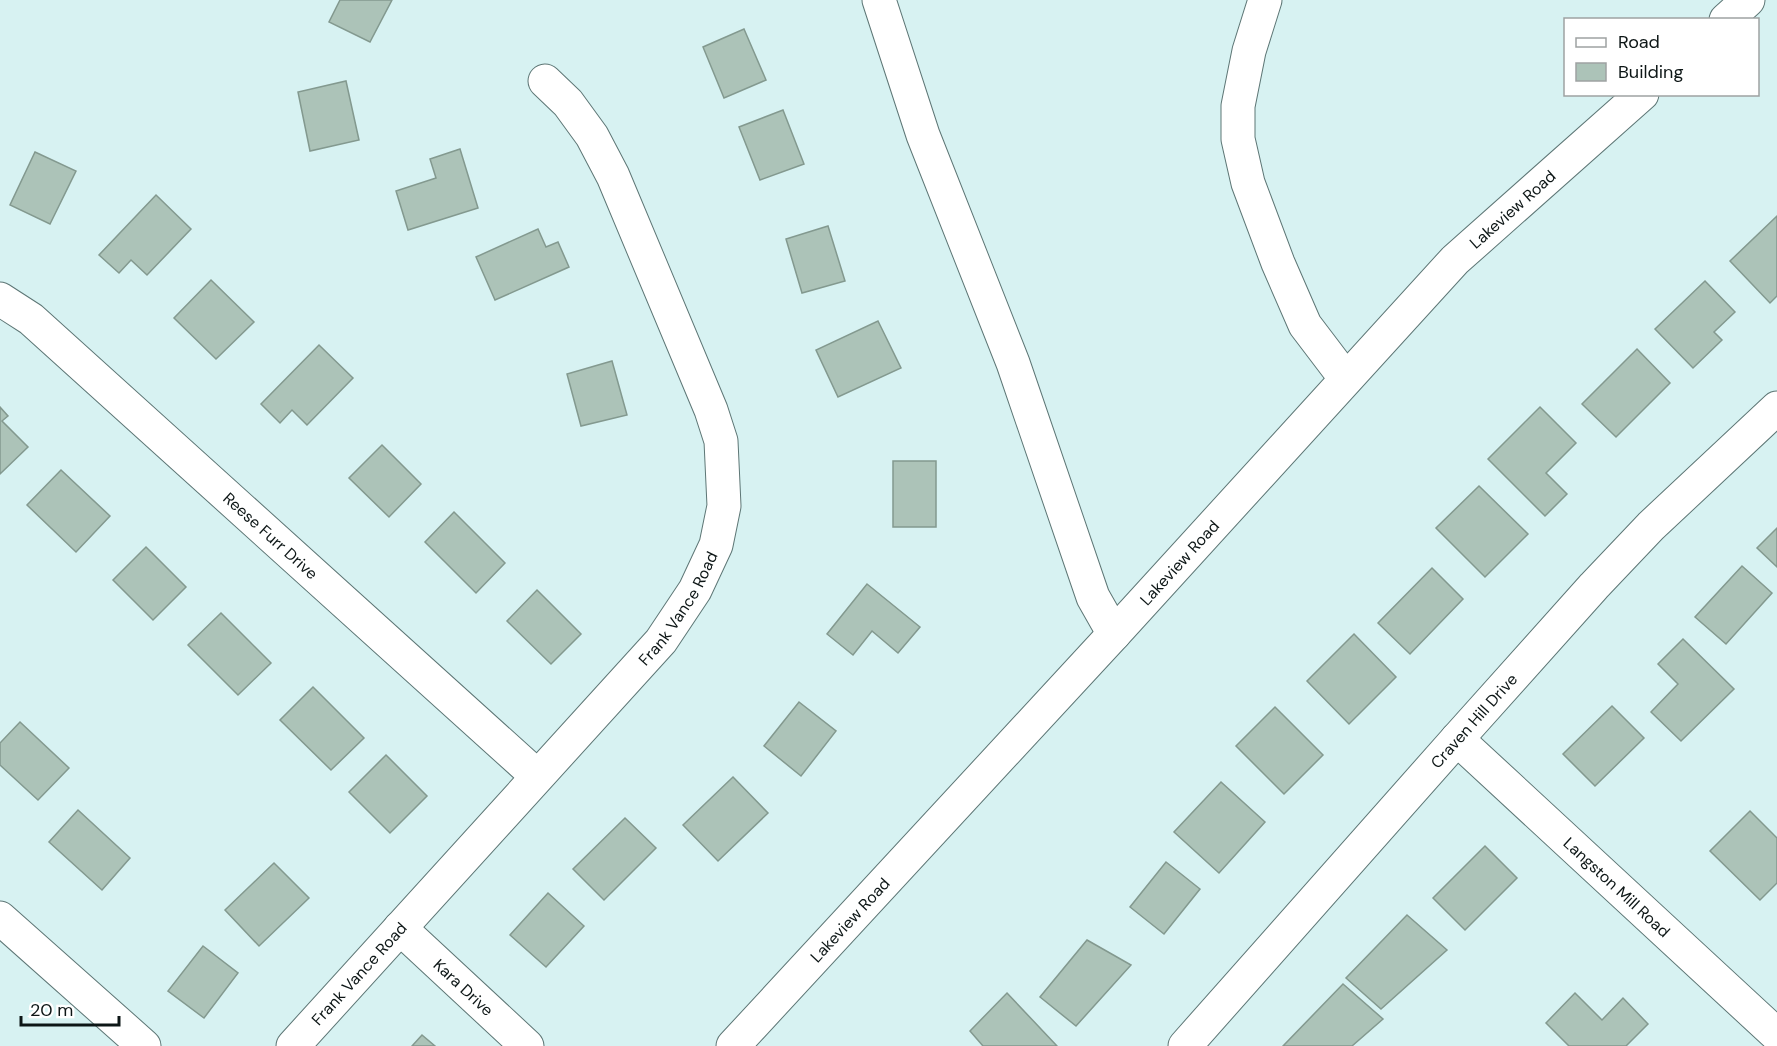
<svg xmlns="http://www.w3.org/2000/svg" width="1777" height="1046" viewBox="0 0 1777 1046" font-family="'DM Sans',sans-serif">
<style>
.building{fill:#acc3b8;stroke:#83998f;stroke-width:1.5}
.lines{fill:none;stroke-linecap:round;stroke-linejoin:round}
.minor-casing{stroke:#5d7675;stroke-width:35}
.major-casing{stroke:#5d7675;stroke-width:35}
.minor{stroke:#fff;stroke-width:33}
.major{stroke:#fff;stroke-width:33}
.labels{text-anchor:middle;stroke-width:5;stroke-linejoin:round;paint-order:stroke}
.street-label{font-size:16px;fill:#0d1616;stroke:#fff}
</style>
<rect width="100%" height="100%" fill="#d7f2f2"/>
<g class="building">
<polygon points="340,0 392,0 370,42 329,22"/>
<polygon points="744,29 766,80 724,98 703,47"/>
<polygon points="346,81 359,140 310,151 298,92"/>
<polygon points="783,110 804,164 760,180 739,127"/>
<polygon points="460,149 478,208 408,230 396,191 436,178 430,159"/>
<polygon points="35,152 76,171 50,224 10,205"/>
<polygon points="156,195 191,229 147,275 131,260 119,273 99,255"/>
<polygon points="1777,216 1777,296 1770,303 1730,261"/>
<polygon points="828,226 845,281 802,293 786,239"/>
<polygon points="538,229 546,247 558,242 569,267 495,300 476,257"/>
<polygon points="211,280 254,322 216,359 174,318"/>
<polygon points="1705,281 1735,312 1714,332 1722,340 1693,368 1655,329"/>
<polygon points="878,321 901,368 838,397 816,350"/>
<polygon points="319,345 353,378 307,425 292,410 280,423 261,404"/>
<polygon points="1637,349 1670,383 1616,437 1582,404"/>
<polygon points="612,361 627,415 581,426 567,374"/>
<polygon points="0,407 8,416 2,421 28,447 0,474"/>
<polygon points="1540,407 1576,443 1546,473 1567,494 1545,516 1488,459"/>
<polygon points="382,445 421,484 389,517 349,478"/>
<rect x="893" y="461" width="43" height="66"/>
<polygon points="61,470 110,516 76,552 27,505"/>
<polygon points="1479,486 1528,534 1485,577 1436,528"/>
<polygon points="454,512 505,563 476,593 425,542"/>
<polygon points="1777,528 1777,567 1757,548"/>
<polygon points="146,547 186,587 153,620 113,580"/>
<polygon points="1742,566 1772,593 1726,644 1695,617"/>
<polygon points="1432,568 1463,599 1410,654 1378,623"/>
<polygon points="867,584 920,627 898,653 872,631 853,655 827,634"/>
<polygon points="537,590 581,634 551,664 507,621"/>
<polygon points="221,613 271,663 238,695 188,645"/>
<polygon points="1354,634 1396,677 1349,724 1307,681"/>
<polygon points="1683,639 1734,689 1681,741 1651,712 1678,684 1658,664"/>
<polygon points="313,687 364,738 331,770 280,720"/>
<polygon points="799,702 836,731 801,776 764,746"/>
<polygon points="1612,706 1644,738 1595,786 1563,754"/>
<polygon points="1275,707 1323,755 1284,794 1236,746"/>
<polygon points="20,722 69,768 38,800 0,765 0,743"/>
<polygon points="386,755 427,796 390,833 349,792"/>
<polygon points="733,777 768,813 718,861 683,825"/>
<polygon points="1221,782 1265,822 1219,873 1174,832"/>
<polygon points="78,810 130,858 102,890 49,842"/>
<polygon points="1750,811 1777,838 1777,883 1760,900 1710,851"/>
<polygon points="625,818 656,848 604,900 573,869"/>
<polygon points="1485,846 1517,878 1465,930 1433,898"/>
<polygon points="1166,862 1200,889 1164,934 1130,907"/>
<polygon points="274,863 309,898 259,946 225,910"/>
<polygon points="548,893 584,926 546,967 510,935"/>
<polygon points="1407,915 1447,950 1381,1009 1346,978"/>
<polygon points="1087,940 1131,965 1076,1026 1040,997"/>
<polygon points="203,946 238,973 204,1018 168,991"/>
<polygon points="1343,984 1383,1019 1352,1046 1283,1046"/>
<polygon points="1007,993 1057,1046 983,1046 970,1031"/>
<polygon points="1575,993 1602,1020 1623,998 1648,1024 1626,1046 1569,1046 1546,1023"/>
<polygon points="422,1035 435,1046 412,1046"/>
</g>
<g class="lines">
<defs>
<g id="minor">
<polyline points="879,0 923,135 1013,363 1093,597 1114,634"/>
<polyline points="1265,0 1249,51 1238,106 1238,139 1248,183 1278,263 1305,325 1346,379"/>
<path id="s1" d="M0 299 31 319 537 776"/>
<path id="s2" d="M1457 739 1777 1035"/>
<polyline points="0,918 144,1046"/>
<path id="s3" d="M400 928 527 1046"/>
<path id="s4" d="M293 1046 661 641 695 590 716 545 724 506 721 441 711 410 613 176 592 136 568 103 545 81"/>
<path id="s5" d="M1185 1046 1457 739 1594 586 1651 526 1777 408"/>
</g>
<g id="major">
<polyline points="1726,20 1748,0"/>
<path id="s6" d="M733 1046 1114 634 1455 260 1642 94"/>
</g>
</defs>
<use href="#minor" class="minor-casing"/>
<use href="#major" class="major-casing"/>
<use href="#minor" class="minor"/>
<use href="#major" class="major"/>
</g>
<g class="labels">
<g class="street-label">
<text dy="6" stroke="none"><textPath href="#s6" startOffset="1144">Lakeview Road</textPath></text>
<text dy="6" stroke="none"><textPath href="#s1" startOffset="360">Reese Furr Drive</textPath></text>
<text dy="6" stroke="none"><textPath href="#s6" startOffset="658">Lakeview Road</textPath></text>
<text dy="6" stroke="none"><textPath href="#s4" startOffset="584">Frank Vance Road</textPath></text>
<text dy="6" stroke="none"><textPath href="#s5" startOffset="435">Craven Hill Drive</textPath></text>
<text dy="6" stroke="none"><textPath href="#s2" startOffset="218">Langston Mill Road</textPath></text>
<text dy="6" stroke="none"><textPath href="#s6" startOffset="172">Lakeview Road</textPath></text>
<text dy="6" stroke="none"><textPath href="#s4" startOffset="98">Frank Vance Road</textPath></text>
<text dy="6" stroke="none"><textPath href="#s3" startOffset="87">Kara Drive</textPath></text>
</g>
</g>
<rect x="1564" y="18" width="195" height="78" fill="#ffffff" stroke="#9ea2a2" stroke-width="1.5"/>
<rect x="1576" y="38" width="30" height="9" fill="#ffffff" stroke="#9ea2a2" stroke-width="1.5"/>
<text x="1618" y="48" font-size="18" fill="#0d1616">Road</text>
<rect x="1576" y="63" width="30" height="18" fill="#acc3b8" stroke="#9ea2a2" stroke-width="1.5"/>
<text x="1618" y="78" font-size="18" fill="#0d1616">Building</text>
<path d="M21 1016v9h98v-9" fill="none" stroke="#0d1616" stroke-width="3"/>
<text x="30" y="1016" font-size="18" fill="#0d1616" stroke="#ffffff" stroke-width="4.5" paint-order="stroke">20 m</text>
</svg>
